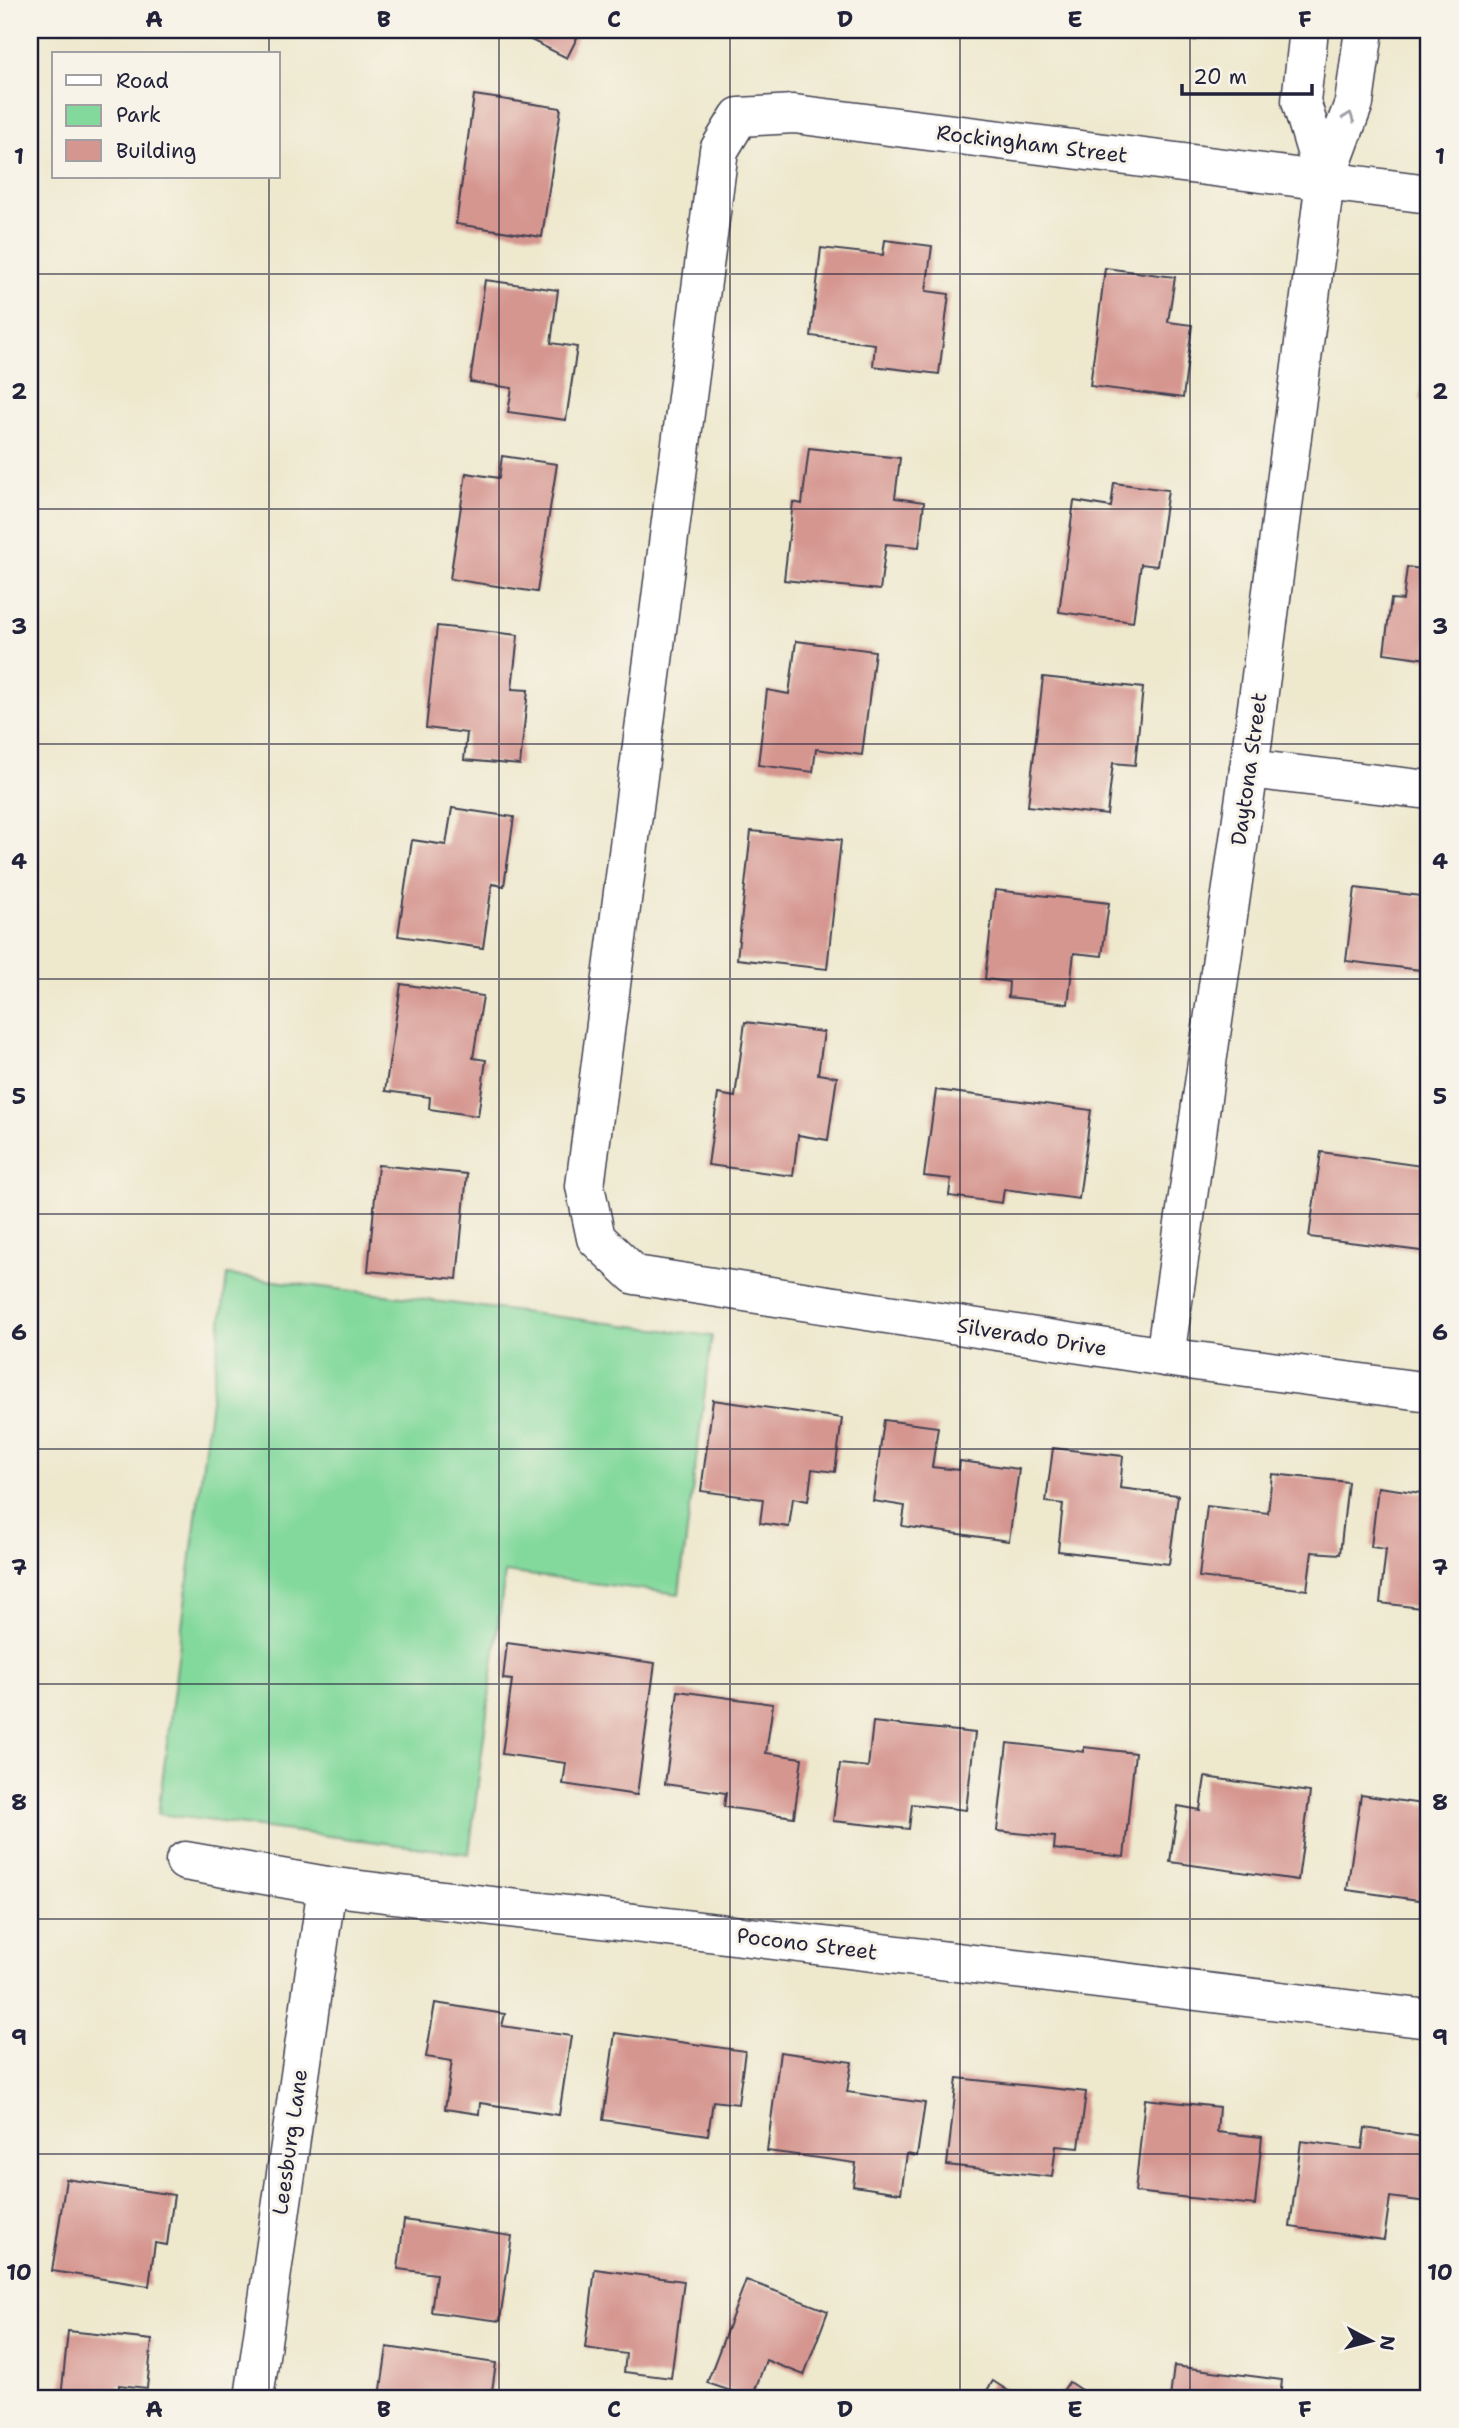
<svg xmlns="http://www.w3.org/2000/svg" width="1459" height="2428" viewBox="0 0 1459 2428" font-family="'Shantell Sans',sans-serif">
<style>
.green{fill:#83d99c;stroke:#527e6c;stroke-width:2}
.building{fill:#d59690}
.lines{fill:none;stroke-linecap:round;stroke-linejoin:round}
.street-casing{stroke:#414051;stroke-width:41}
.street{stroke:#fff;stroke-width:38}
.oneway{stroke:#9c9ca7}
.grid{fill:none;stroke:#22223b;stroke-width:2;stroke-opacity:0.55}
.labels{text-anchor:middle;stroke-width:6;stroke-linejoin:round;paint-order:stroke}
.street-label{font-size:21px;fill:#22223b;stroke:#f7f3e8}
.neatline{fill:none;stroke:#22223b;stroke-width:2.5}
.grid-label{font-size:23px;text-anchor:middle;font-weight:bold;fill:#22223b}
</style>
<rect width="100%" height="100%" fill="#f7f3e8"/>
<filter id="ink" filterUnits="userSpaceOnUse"><feTurbulence type="fractalNoise" baseFrequency=".0143" numOctaves="2"/><feDisplacementMap in="SourceGraphic" scale="14" xChannelSelector="R" yChannelSelector="G"/><feConvolveMatrix kernelMatrix="1 2 1 2 8 2 1 2 1" color-interpolation-filters="sRGB"/></filter>
<filter id="wash" filterUnits="userSpaceOnUse"><feTurbulence type="fractalNoise" baseFrequency=".00686" numOctaves="4" result="noise"/><feDisplacementMap in="SourceGraphic" scale="28" xChannelSelector="R" yChannelSelector="G"/><feGaussianBlur stdDeviation="1.57" result="paint"/><feColorMatrix in="noise" values="0 0 0 0 0 0 0 0 0 0 0 0 0 0 0 0 0 1.4 0 .05"/><feComposite in="paint" operator="in"/></filter>
<g filter="url(#wash)">
<rect width="100%" height="100%" fill="#eee8cd"/>
<polygon class="green" points="227,1275 712,1336 679,1594 505,1572 469,1854 158,1814"/>
<g id="blocks">
<g class="building">
<polygon points="516,30 581,30 567,58 515,32"/>
<polygon points="1137,30 1197,30 1196,40"/>
<polygon points="474,95 561,108 542,237 456,224"/>
<polygon points="885,240 932,246 926,291 949,294 939,374 873,366 875,344 811,336 821,248 883,255"/>
<polygon points="1105,268 1175,277 1168,322 1192,325 1183,398 1090,386"/>
<polygon points="485,280 558,290 551,343 577,347 566,420 508,412 512,388 470,382"/>
<polygon points="1425,359 1429,359 1429,401 1419,400"/>
<polygon points="809,448 900,458 895,498 924,502 919,547 886,544 880,590 784,580 793,502 802,504"/>
<polygon points="502,456 557,464 537,592 450,579 466,473 499,478"/>
<polygon points="1114,483 1168,490 1157,566 1141,564 1133,622 1059,612 1074,501 1111,507"/>
<polygon points="1407,567 1429,570 1427,659 1384,653 1391,599 1403,600"/>
<polygon points="437,626 518,635 512,689 528,690 520,765 464,760 467,733 426,728"/>
<polygon points="796,641 875,651 862,755 816,749 813,772 758,765 767,690 789,694"/>
<polygon points="1043,677 1143,688 1135,765 1113,763 1107,815 1028,806"/>
<polygon points="452,808 514,817 504,886 492,884 483,948 398,936 412,840 446,845"/>
<polygon points="751,831 841,840 827,969 737,959"/>
<polygon points="1355,888 1429,897 1429,971 1346,961"/>
<polygon points="995,890 1109,903 1102,956 1074,953 1068,1004 1008,997 1009,982 985,979"/>
<polygon points="401,984 483,996 473,1058 486,1060 478,1116 429,1109 430,1097 385,1091"/>
<polygon points="745,1022 824,1032 818,1074 837,1077 828,1140 798,1135 793,1176 708,1165 718,1094 735,1097"/>
<polygon points="936,1090 1091,1110 1079,1199 1004,1189 1002,1203 949,1196 951,1179 924,1176"/>
<polygon points="1321,1152 1429,1167 1429,1252 1309,1237"/>
<polygon points="378,1165 467,1174 457,1279 368,1271"/>
<polygon points="713,1400 842,1418 835,1472 812,1469 808,1501 793,1498 789,1527 760,1523 763,1499 701,1491"/>
<polygon points="884,1420 938,1427 932,1467 959,1470 960,1461 1019,1469 1009,1541 902,1526 905,1506 873,1501"/>
<polygon points="1053,1448 1123,1456 1120,1488 1178,1495 1169,1564 1058,1551 1063,1504 1046,1502"/>
<polygon points="1272,1474 1348,1482 1340,1554 1312,1552 1307,1590 1199,1577 1207,1506 1268,1513"/>
<polygon points="1378,1487 1429,1494 1429,1609 1380,1603 1386,1549 1371,1547"/>
<polygon points="507,1643 655,1663 637,1795 563,1784 566,1763 502,1754 512,1680 503,1679"/>
<polygon points="678,1691 773,1704 766,1753 802,1758 794,1817 724,1807 726,1793 665,1784"/>
<polygon points="873,1722 975,1733 966,1810 912,1804 909,1829 833,1821 840,1764 868,1767"/>
<polygon points="1007,1743 1084,1752 1084,1747 1135,1753 1124,1857 1054,1849 1055,1837 997,1831"/>
<polygon points="1205,1777 1310,1792 1298,1880 1170,1862 1178,1806 1200,1810"/>
<polygon points="1361,1795 1429,1805 1429,1870 1423,1870 1419,1900 1347,1890"/>
<polygon points="435,2003 505,2014 502,2026 571,2036 559,2115 480,2103 479,2114 445,2109 452,2061 426,2057"/>
<polygon points="615,2033 745,2051 738,2104 713,2101 708,2135 603,2120"/>
<polygon points="780,2052 852,2062 847,2092 925,2103 917,2156 907,2154 901,2193 853,2186 856,2163 767,2151"/>
<polygon points="957,2078 1086,2092 1079,2148 1056,2146 1052,2177 947,2165"/>
<polygon points="1145,2099 1219,2107 1217,2132 1262,2137 1255,2205 1135,2192"/>
<polygon points="1365,2128 1429,2138 1429,2182 1427,2202 1390,2197 1384,2240 1290,2227 1301,2141 1362,2149"/>
<polygon points="66,2179 174,2195 167,2245 155,2243 149,2286 52,2271"/>
<polygon points="404,2220 512,2236 500,2321 431,2312 436,2274 398,2269"/>
<polygon points="595,2269 684,2281 671,2378 624,2372 626,2354 585,2348"/>
<polygon points="746,2280 828,2311 804,2375 766,2360 752,2398 707,2383"/>
<polygon points="68,2331 152,2340 147,2388 119,2385 118,2398 61,2398"/>
<polygon points="387,2347 496,2363 491,2398 399,2398 380,2396"/>
<polygon points="1174,2366 1282,2380 1280,2398 1170,2398"/>
<polygon points="993,2381 1019,2398 982,2398"/>
<polygon points="1069,2382 1093,2398 1058,2398"/>
</g>
</g>
</g>
<g filter="url(#ink)">
<use href="#blocks" fill-opacity="0" stroke="#414051" stroke-width="2"/>
<g class="lines">
<defs>
<g id="street">
<polyline points="1309,30 1301,101 1325,181"/>
<polyline points="1429,194 794,114 739,117 719,150 585,1186 596,1238 635,1275 1165,1357 1429,1392"/>
<polyline points="1249,769 1429,790"/>
<polyline points="1165,1357 1249,769 1325,181 1354,103 1364,30"/>
<polyline points="185,1861 327,1886 1429,2019"/>
<polyline points="254,2398 327,1886"/>
</g>
</defs>
<use href="#street" class="street-casing"/>
<use href="#street" class="street"/>
</g>
<defs><path id="oneway-chevron" d="M-2-3.5L2.5 0L-2 3.5" fill="none" stroke-width="1.6" stroke-linecap="round" stroke-linejoin="round" transform="scale(1.75)"/></defs>
<use class="oneway" href="#oneway-chevron" transform="translate(1349 117) rotate(-70)"/>
</g>
<path class="grid" d="M269 30V54M499 30V2398M730 30V2398M960 30V2398M1190 30V2398M269 177V2398M30 274H1429M30 509H1429M30 744H1429M30 979H1429M30 1214H1429M30 1449H1429M30 1684H1429M30 1919H1429M30 2154H1429"/>
<g class="labels">
<g class="street-label">
<text transform="translate(1032 144) rotate(7)" y="7">Rockingham Street</text>
<text transform="translate(1249 769) rotate(-82)" y="7">Daytona Street</text>
<text transform="translate(1032 1337) rotate(9)" y="7">Silverado Drive</text>
<text transform="translate(807 1944) rotate(7)" y="7">Pocono Street</text>
<text transform="translate(290 2142) rotate(-82)" y="7">Leesburg Lane</text>
</g>
</g>
<rect width="1459" height="2428" fill="none" stroke="#f7f3e8" stroke-width="77"/>
<rect x="52" y="52" width="228" height="126" fill="#f7f3e8" stroke="#a29fa3" stroke-width="2"/>
<rect x="66" y="75" width="35" height="10" fill="#ffffff" stroke="#a29fa3" stroke-width="2"/>
<text x="116" y="88" font-size="21" fill="#22223b">Road</text>
<rect x="66" y="105" width="35" height="21" fill="#83d99c" stroke="#a29fa3" stroke-width="2"/>
<text x="116" y="122" font-size="21" fill="#22223b">Park</text>
<rect x="66" y="140" width="35" height="21" fill="#d59690" stroke="#a29fa3" stroke-width="2"/>
<text x="116" y="158" font-size="21" fill="#22223b">Building</text>
<g transform="translate(1371 2341) rotate(97)" stroke="#f7f3e8" stroke-width="5" paint-order="stroke">
<path d="M0-5L12 26L0 18L-12 26Z" fill="#22223b"/>
<text y="-10" font-size="19" font-weight="bold" text-anchor="middle" fill="#22223b">N</text>
</g>
<path d="M1182 84v10h130v-10" fill="none" stroke="#22223b" stroke-width="3.5"/>
<text x="1193" y="84" font-size="21" fill="#22223b" stroke="#f7f3e8" stroke-width="5" paint-order="stroke">20 m</text>
<rect x="38" y="38" width="1382" height="2352" class="neatline"/>
<g class="grid-label">
<text x="154" y="27">A</text>
<text x="384" y="27">B</text>
<text x="614" y="27">C</text>
<text x="845" y="27">D</text>
<text x="1075" y="27">E</text>
<text x="1305" y="27">F</text>
<text x="19" y="164">1</text>
<text x="1440" y="164">1</text>
<text x="19" y="399">2</text>
<text x="1440" y="399">2</text>
<text x="19" y="634">3</text>
<text x="1440" y="634">3</text>
<text x="19" y="869">4</text>
<text x="1440" y="869">4</text>
<text x="19" y="1104">5</text>
<text x="1440" y="1104">5</text>
<text x="19" y="1340">6</text>
<text x="1440" y="1340">6</text>
<text x="19" y="1575">7</text>
<text x="1440" y="1575">7</text>
<text x="19" y="1810">8</text>
<text x="1440" y="1810">8</text>
<text x="19" y="2045">9</text>
<text x="1440" y="2045">9</text>
<text x="19" y="2280">10</text>
<text x="1440" y="2280">10</text>
<text x="154" y="2417">A</text>
<text x="384" y="2417">B</text>
<text x="614" y="2417">C</text>
<text x="845" y="2417">D</text>
<text x="1075" y="2417">E</text>
<text x="1305" y="2417">F</text>
</g>
</svg>
